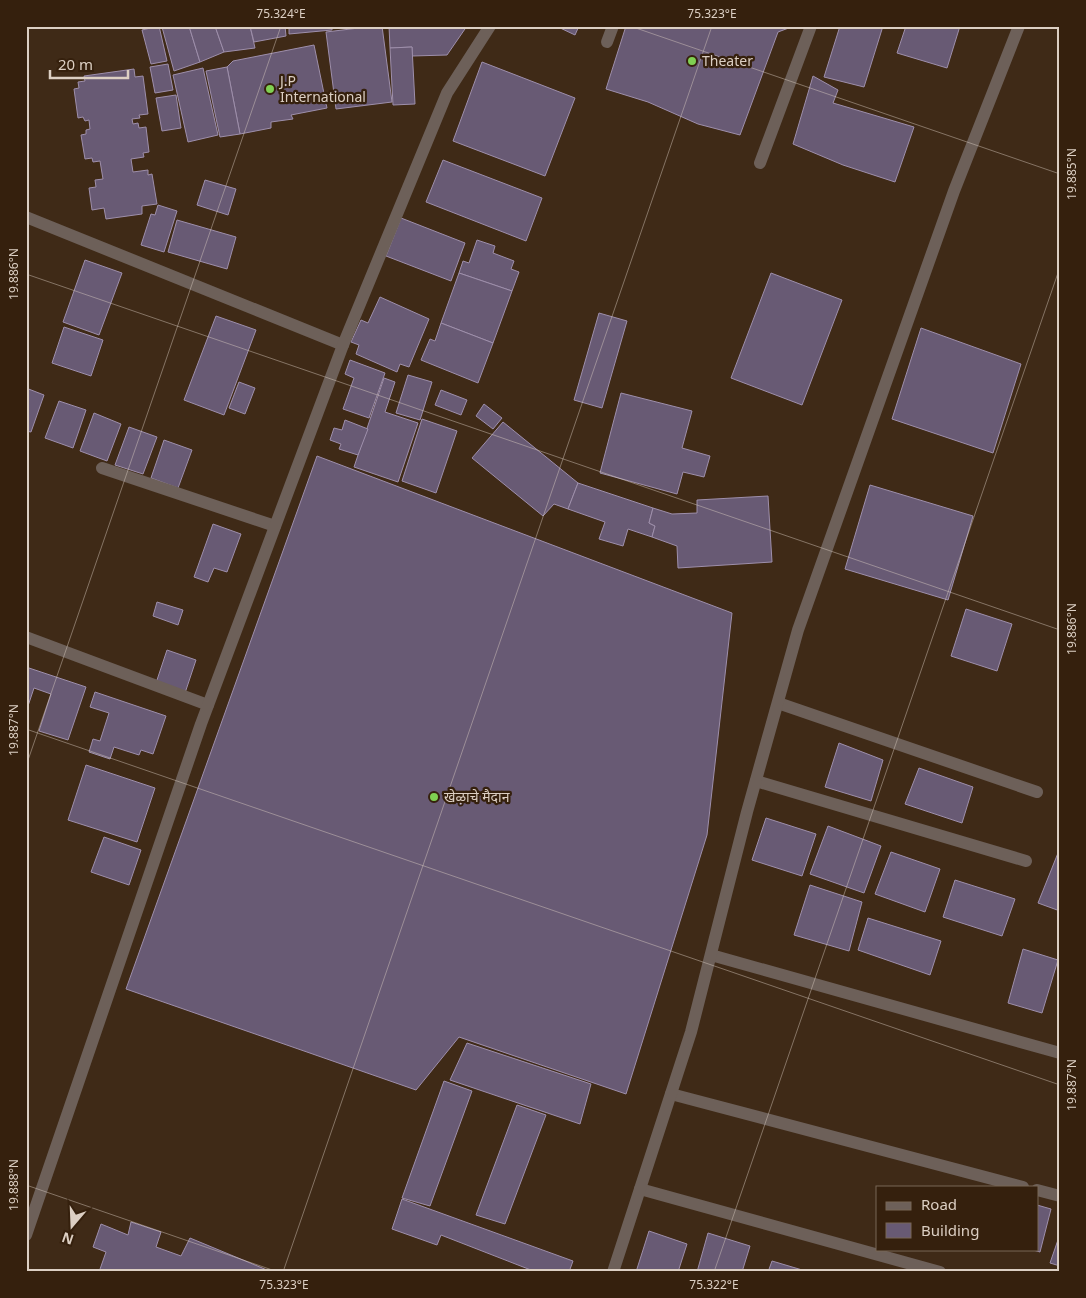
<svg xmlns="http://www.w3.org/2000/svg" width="1086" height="1298" viewBox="0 0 1086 1298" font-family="'Noto Sans','Noto Sans Devanagari',sans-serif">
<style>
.building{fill:#685a74;stroke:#9e8fab}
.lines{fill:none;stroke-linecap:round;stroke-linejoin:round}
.service{stroke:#6d6059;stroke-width:12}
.minor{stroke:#6d6059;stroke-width:12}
.ticks{fill:none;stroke:#dccfc3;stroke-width:1;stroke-opacity:0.45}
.poi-dot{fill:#7fd052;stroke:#35200d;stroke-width:2}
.labels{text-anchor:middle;stroke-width:4.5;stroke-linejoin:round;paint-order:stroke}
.poi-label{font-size:14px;fill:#dccfc3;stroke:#35200d;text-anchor:start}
.neatline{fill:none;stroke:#dccfc3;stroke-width:2}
.ticks-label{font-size:12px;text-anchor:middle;fill:#dccfc3}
</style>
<rect width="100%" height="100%" fill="#3f2a17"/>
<g class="building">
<polygon points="159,26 167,61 151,64 142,30"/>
<polygon points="189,26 200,62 174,71 162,27"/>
<polygon points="189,26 215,26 224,52 200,62"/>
<polygon points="215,26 250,26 255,48 224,52"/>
<polygon points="250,26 285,26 286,36 254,42"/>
<polygon points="289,26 332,26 332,30 289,34"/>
<polygon points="375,26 382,26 392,102 336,109 326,32"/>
<polygon points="389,26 467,26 447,55 412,56 412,47 390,48"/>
<polygon points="556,26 579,26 575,35"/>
<polygon points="626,26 794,26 778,32 740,135 698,124 648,102 606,89"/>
<polygon points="840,26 883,26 864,87 824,77"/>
<polygon points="906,26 960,26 947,68 897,53"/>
<polygon points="314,45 327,108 291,115 293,119 271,122 271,128 240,134 227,67 233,61"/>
<polygon points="412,47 415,104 393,105 390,48"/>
<polygon points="482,62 575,98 545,176 453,141"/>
<polygon points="168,64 173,90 155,93 150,67"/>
<polygon points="227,67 240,134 220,137 206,71"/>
<polygon points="203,68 218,135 188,142 173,75"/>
<polygon points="134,69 135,77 143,76 148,114 139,115 140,118 132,119 133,124 138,123 139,128 146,127 149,152 143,153 144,157 131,159 133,172 148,170 148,175 152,174 157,204 142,206 142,214 106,219 104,208 92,210 89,188 96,187 95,180 103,179 100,161 93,162 92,158 85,159 81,135 86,134 86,130 90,129 89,120 85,121 83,117 78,118 74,89 79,88 78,82 85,81 84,76"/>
<polygon points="813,76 838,90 833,103 914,127 895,182 843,165 793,144"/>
<polygon points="176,95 181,128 162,131 156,98"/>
<polygon points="443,160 542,198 526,241 426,202"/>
<polygon points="205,180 236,189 228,215 197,205"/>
<polygon points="158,205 177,211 164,252 141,245 151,214 155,215"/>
<polygon points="401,218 465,243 451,281 386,256"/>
<polygon points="177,220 236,237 227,269 168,252"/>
<polygon points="477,240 495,246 493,253 514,261 511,269 519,272 512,291 459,273 463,261 469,263"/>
<polygon points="85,260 122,273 99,335 63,322"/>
<polygon points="459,273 512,291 493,343 441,323"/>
<polygon points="771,273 842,300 802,405 731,378"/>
<polygon points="380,297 429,319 409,367 400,364 397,372 356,354 359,345 351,342 361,320 368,323"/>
<polygon points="599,313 627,321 602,408 574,400"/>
<polygon points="216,316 256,330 224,415 184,400"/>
<polygon points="441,323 493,343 478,383 421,360 430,339 435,341"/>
<polygon points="64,327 103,340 91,376 52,363"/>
<polygon points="921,328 1021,364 993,453 892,419"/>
<polygon points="350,360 385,373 369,418 343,409 354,378 345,374"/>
<polygon points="408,375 432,382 420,420 396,413"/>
<polygon points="384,378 395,382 385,412 418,423 398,482 354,467"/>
<polygon points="239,382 255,388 245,414 229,408"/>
<polygon points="26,388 44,395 31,432 26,431"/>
<polygon points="441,390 467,400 461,415 435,405"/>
<polygon points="621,393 692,411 682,448 710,456 704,477 683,472 677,494 600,473"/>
<polygon points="59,401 86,410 73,448 45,438"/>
<polygon points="484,404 502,418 493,429 476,416"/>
<polygon points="94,413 121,424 107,461 80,451"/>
<polygon points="422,419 457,431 436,493 402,481"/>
<polygon points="345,420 368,429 358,455 339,449 341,444 330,440 334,428 342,430"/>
<polygon points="503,422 578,483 568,509 554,504 543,516 472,458"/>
<polygon points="129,427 157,437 143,474 115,465"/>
<polygon points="164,440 192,450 178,488 151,478"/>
<polygon points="317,456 732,613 707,835 626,1094 459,1037 416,1090 126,989"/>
<polygon points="578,483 653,508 649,523 655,526 652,537 628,529 623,546 599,539 605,522 568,509"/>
<polygon points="870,485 973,516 948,600 845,569"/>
<polygon points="768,496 772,562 678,568 677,546 652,537 655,526 649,523 653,508 672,514 697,513 697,500"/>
<polygon points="213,524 241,534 227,572 214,568 208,582 194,577"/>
<polygon points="157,602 183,610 178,625 153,616"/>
<polygon points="966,609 1012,624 997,671 951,656"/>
<polygon points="167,650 196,660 185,693 156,683"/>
<polygon points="26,667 86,687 68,740 39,731 51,694 34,688 26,712"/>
<polygon points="95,692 166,716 153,754 141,750 139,755 114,747 110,759 89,752 93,739 100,741 109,713 90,707"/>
<polygon points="839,743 883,760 871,801 825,787"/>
<polygon points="86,765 155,788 137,842 68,820"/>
<polygon points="919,768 973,787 962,823 905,804"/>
<polygon points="766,818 816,834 802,876 752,860"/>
<polygon points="828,826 881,846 864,893 810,874"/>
<polygon points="104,837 141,850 129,885 91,872"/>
<polygon points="1060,848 1060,911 1038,903"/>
<polygon points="891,852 940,869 925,912 875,894"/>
<polygon points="955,880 1015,899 1002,936 943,917"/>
<polygon points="810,885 862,902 849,951 794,935"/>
<polygon points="868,918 941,941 930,975 858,950"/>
<polygon points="1023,949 1058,960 1042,1013 1008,1003"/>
<polygon points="467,1043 591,1084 580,1124 450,1080"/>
<polygon points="444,1081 472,1091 430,1206 402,1198"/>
<polygon points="517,1105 546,1115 505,1224 476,1215"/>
<polygon points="402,1199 573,1261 569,1272 536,1272 441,1235 437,1245 392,1229"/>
<polygon points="1037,1205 1051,1209 1040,1252 1030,1249 1037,1249"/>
<polygon points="131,1222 161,1232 156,1247 181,1256 190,1238 267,1270 267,1272 99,1272 106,1252 93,1247 101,1224 128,1235"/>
<polygon points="649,1231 687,1244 678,1272 636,1272"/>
<polygon points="708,1233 750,1246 742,1272 697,1272"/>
<polygon points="1060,1234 1060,1266 1050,1263"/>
<polygon points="772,1261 809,1272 768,1272"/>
</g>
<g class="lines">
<g class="service">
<polyline points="607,42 613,26"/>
<polyline points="760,163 811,26"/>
</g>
<g class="minor">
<polyline points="26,217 343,345"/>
<polyline points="102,468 275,526"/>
<polyline points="26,637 208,705"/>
<polyline points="778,703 1037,792"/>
<polyline points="756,781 1026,861"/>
<polyline points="711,955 1060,1053"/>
<polyline points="671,1094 1023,1187"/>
<polyline points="640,1189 940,1272"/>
<polyline points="1037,1190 1060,1196"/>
<polyline points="26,1235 201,724 343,345 447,93 490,26"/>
<polyline points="613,1272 691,1032 747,812 798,630 954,191 1019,26"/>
</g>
</g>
<path class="ticks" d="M630 26 1060 174M26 274 1060 630M26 729 1060 1085M26 766 281 26M26 1185 278 1272M283 1272 712 26M714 1272 1060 267"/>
<g class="poi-dot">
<circle cx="692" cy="61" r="5"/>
<circle cx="270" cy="89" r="5"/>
<circle cx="434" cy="797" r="5"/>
</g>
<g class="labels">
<g class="poi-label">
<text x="702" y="66">Theater</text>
<text x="280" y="86">J.P<tspan x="280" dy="16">International</tspan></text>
<text x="444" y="802">खेऴाचे मैदान</text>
</g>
</g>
<rect width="1086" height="1298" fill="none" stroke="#35200d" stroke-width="55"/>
<rect x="876" y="1186" width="162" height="65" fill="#35200d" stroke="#786656"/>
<rect x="886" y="1202" width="25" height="8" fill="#6d6059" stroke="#786656"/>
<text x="921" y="1210" font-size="15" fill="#dccfc3">Road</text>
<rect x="886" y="1223" width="25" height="15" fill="#685a74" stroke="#786656"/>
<text x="921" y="1236" font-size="15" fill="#dccfc3">Building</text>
<g transform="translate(72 1226) rotate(199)" stroke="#35200d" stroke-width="4" paint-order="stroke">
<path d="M0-4L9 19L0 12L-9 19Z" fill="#dccfc3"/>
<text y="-8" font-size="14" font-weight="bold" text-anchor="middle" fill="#dccfc3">N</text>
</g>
<path d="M50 70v8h78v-8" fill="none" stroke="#dccfc3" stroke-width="2.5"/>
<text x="58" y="70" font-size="15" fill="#dccfc3" stroke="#35200d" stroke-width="4" paint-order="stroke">20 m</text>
<rect x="28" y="28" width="1030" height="1242" class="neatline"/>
<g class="ticks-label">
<text x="281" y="18">75.324°E</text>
<text x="712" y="18">75.323°E</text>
<text transform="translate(1072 174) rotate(-90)" y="4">19.885°N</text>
<text transform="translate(14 274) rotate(-90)" y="4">19.886°N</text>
<text transform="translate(1072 629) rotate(-90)" y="4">19.886°N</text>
<text transform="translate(14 730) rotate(-90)" y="4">19.887°N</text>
<text transform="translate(1072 1085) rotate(-90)" y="4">19.887°N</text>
<text transform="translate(14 1185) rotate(-90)" y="4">19.888°N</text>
<text x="284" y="1289">75.323°E</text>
<text x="714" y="1289">75.322°E</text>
</g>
</svg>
